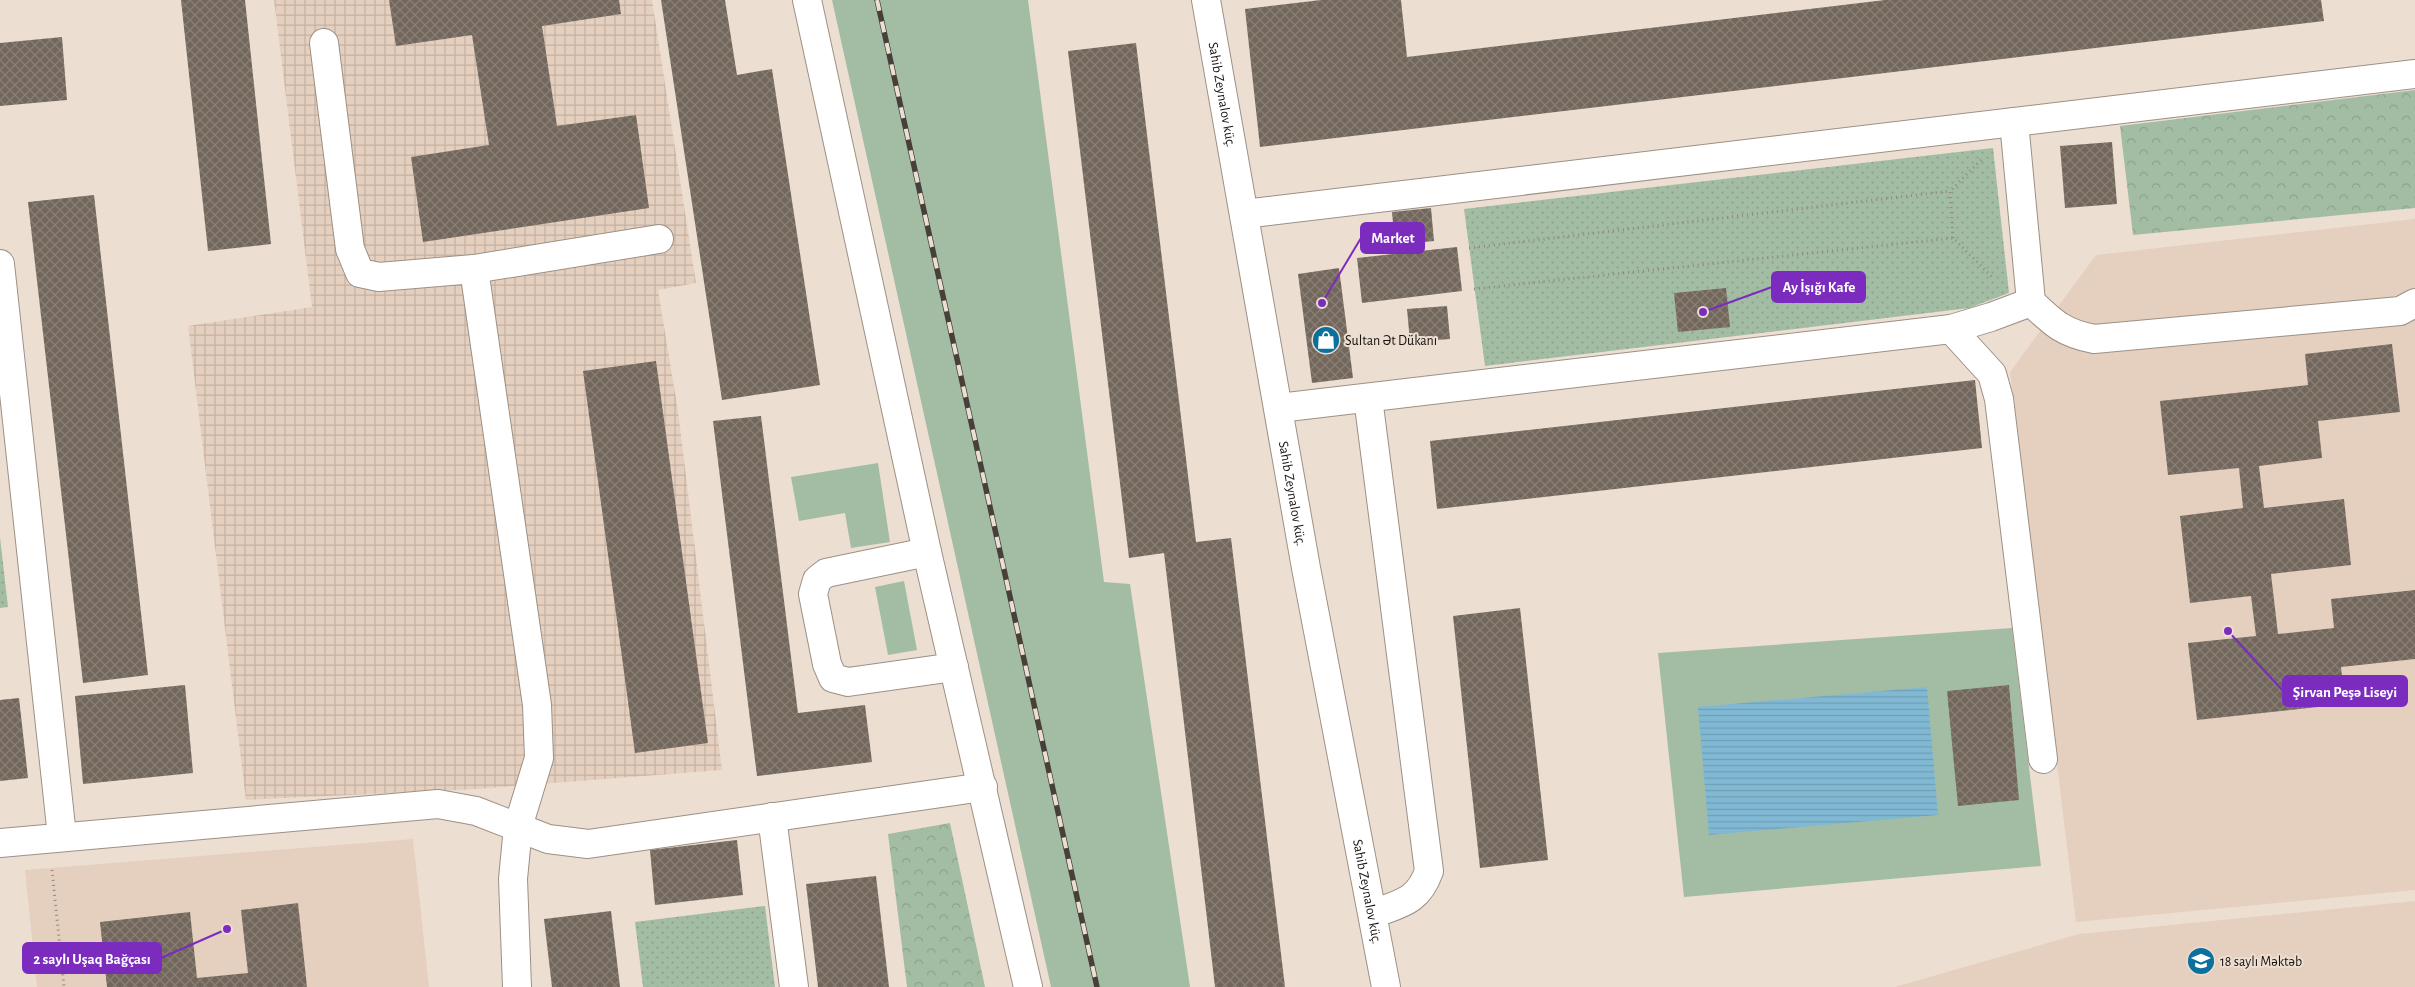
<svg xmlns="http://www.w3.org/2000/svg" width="2415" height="987" viewBox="0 0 2415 987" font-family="'Alegreya Sans',sans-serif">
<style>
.industrial{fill:url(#industrial-grid)}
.built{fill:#e5d0bf}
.grass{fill:#a3bda4}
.forest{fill:url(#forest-crowns)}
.park{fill:url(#park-dots)}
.water{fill:url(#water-rules)}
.building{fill:url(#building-cross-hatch)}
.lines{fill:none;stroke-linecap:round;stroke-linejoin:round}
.minor-casing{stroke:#9d9085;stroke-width:30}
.path{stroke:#92887f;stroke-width:3;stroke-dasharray:1 4;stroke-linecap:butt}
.minor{stroke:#fff;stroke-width:28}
.rail-casing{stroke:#47403a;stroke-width:5.5}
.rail{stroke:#edded2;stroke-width:4;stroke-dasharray:11;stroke-linecap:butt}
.labels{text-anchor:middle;stroke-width:4;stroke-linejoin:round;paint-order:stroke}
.street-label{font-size:14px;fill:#17120e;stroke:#edded2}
.poi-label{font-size:14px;fill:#17120e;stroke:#edded2;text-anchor:start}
.leader{fill:none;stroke:#7b2cbf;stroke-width:2}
.callout-dot{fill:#7b2cbf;stroke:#edded2;stroke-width:2}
.callout{fill:#7b2cbf;stroke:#7b2cbf;stroke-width:2}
.callout-label{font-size:15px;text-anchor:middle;font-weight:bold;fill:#fff}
</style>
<defs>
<pattern id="industrial-grid" width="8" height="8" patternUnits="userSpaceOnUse" patternTransform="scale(1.25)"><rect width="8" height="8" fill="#e5d0bf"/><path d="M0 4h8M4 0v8" fill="none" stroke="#c4b2a3"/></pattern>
<pattern id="forest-crowns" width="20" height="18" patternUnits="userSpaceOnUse" patternTransform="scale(1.25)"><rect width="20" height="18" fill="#a3bda4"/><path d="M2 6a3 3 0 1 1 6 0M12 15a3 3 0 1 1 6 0" fill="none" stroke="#8ca18c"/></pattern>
<pattern id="park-dots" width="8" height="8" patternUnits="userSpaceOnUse" patternTransform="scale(1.25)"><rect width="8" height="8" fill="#a3bda4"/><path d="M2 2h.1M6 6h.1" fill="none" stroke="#8ca18c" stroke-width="1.8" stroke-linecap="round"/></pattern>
<pattern id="water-rules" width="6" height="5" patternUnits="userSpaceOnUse" patternTransform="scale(1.25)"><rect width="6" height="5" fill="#81b9d4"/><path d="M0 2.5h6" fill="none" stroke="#6f9eb5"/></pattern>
<pattern id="building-cross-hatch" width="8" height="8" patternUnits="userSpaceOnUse" patternTransform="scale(1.25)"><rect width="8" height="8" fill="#73675c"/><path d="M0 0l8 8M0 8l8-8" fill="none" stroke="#887f77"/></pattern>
</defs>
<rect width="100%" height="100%" fill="#edded2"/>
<polygon class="industrial" points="274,0 652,0 696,283 658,290 678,411 722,770 476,789 246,800 188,326 312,307"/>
<g class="built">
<polygon points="2415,219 2415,890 2076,922 2010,372 2096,255"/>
<polygon points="413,839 429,987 37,987 25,870"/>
<polygon points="2415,901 2415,987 1895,987 2079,934"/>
</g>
<g class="grass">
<polygon points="832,0 1028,0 1104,582 1130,584 1190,987 1051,987"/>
<polygon points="878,463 890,542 851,548 845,513 799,521 791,477"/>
<polygon points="904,581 917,650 888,655 875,587"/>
<polygon points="2012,628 2041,866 1684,897 1658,653"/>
</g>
<g class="forest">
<polygon points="2415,90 2415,208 2133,235 2120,126"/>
<polygon points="950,823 985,987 907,987 888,834"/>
</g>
<g class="park">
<polygon points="1993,148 2009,293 1969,308 1485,366 1464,209"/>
<polygon points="0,537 8,607 0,608"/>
<polygon points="765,906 775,987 643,987 635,922"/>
</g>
<polygon class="water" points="1927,687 1938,815 1709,835 1698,707"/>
<g class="building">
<polygon points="181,0 245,0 271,244 208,251"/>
<polygon points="389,0 619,0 621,14 542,26 557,126 636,115 649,208 423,242 411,157 489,145 472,35 396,46"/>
<polygon points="661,0 725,0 737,75 772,69 820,385 722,400"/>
<polygon points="1321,0 1401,0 1407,57 1885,0 2321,0 2324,21 1260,147 1245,9"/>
<polygon points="62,37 67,100 0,106 0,43"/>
<polygon points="1136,43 1196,542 1231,538 1285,987 1215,987 1164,553 1129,558 1068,51"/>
<polygon points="2112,142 2117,204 2065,208 2060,146"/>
<polygon points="94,195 148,675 83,683 28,202"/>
<polygon points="1431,208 1434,241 1395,245 1392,212"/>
<polygon points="1457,247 1462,291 1362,303 1357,258"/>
<polygon points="1339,268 1353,378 1312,383 1298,274"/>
<polygon points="1726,288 1730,327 1678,332 1674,293"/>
<polygon points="1447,306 1450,339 1410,342 1407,309"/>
<polygon points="2392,344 2400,412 2318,421 2322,458 2259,466 2264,508 2344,499 2351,565 2271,574 2278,634 2334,628 2331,599 2415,590 2415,659 2341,667 2345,704 2197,720 2188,643 2256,636 2251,596 2190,603 2180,516 2243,508 2239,468 2168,475 2160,401 2308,385 2305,354"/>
<polygon points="656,361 708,743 635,753 583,371"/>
<polygon points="1975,380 1982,448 1437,509 1430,441"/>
<polygon points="761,416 798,713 865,705 872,762 757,776 713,421"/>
<polygon points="1520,608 1548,860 1480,868 1453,616"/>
<polygon points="185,685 193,773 83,784 75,696"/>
<polygon points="2009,685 2019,800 1958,806 1947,691"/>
<polygon points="19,698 28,778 0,781 0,700"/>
<polygon points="737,840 743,895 655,905 650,850"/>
<polygon points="876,876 889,987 818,987 806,884"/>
<polygon points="298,903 307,987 107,987 100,922 190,912 197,978 248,973 241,910"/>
<polygon points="611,911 620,987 552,987 544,919"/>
</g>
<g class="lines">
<defs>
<g id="minor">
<polyline points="807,0 927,552 1028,987"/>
<path id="s1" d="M1206 0 1306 568 1386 987"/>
<polyline points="324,43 350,249 360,273 379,277 474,269 659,239"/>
<path d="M2014 122 2031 302C2053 323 2063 333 2094 339L2400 311 2415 303"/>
<polyline points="1244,214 2415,74"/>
<polyline points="0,264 62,836"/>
<polyline points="474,269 537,705 539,758 518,827 513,879 517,987"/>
<polyline points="1951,329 1992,374 1999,399 2043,759"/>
<path d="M1368 398 1429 871C1418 902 1401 903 1373 914"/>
<polyline points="1279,408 1951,329 1991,317 2031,302"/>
<polyline points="927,552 826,573 817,580 813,594 827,664 833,678 848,682 954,667"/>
<polyline points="772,817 794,987"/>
<polyline points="0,843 438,804 476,811 548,839 588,844 983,787"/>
</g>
</defs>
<use href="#minor" class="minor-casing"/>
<g class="path">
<polyline points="1953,238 1950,191 1982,159"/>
<polyline points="1469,248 1950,191"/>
<polyline points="1474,289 1953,238 1994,279"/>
<polyline points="52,870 64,987"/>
</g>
<use href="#minor" class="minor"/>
<defs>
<polyline id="rail" points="877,0 1097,987"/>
</defs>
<use href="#rail" class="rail-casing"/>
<use href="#rail" class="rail"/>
</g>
<defs>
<symbol id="shop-disc" viewBox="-11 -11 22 22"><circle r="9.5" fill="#0c709d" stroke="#edded2"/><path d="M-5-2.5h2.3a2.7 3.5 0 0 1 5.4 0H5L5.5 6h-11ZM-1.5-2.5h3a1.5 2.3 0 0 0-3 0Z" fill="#fff"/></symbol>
<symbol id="school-disc" viewBox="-11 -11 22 22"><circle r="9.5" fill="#0c709d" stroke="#edded2"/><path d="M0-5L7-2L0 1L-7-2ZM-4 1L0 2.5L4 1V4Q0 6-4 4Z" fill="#fff"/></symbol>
</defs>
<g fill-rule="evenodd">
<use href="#shop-disc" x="1310" y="324" width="32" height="32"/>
<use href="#school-disc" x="2185" y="945" width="32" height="32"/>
</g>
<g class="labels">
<g class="street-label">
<text dy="5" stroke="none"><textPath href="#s1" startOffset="96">Sahib Zeynalov küç.</textPath></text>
<text dy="5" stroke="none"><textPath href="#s1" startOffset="501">Sahib Zeynalov küç.</textPath></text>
<text dy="5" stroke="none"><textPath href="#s1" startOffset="906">Sahib Zeynalov küç.</textPath></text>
</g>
<g class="poi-label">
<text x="1345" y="345">Sultan Ət Dükanı</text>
<text x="2220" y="966">18 saylı Məktəb</text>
</g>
</g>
<path class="leader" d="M1322 303L1361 238M1703 312L1772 287M2228 631L2283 691M227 929L161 958"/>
<g class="callout-dot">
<circle cx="1322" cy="303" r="5"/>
<circle cx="1703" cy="312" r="5"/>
<circle cx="2228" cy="631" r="5"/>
<circle cx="227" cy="929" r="5"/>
</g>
<g class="callout">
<rect x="1361" y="223" width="63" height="30" rx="5"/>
<rect x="1772" y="272" width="93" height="30" rx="5"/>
<rect x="2283" y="676" width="124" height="30" rx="5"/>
<rect x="23" y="943" width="138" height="30" rx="5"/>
</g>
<g class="callout-label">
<text x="1393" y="243">Market</text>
<text x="1819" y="292">Ay İşığı Kafe</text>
<text x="2345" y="697">Şirvan Peşə Liseyi</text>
<text x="92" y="964">2 saylı Uşaq Bağçası</text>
</g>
</svg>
